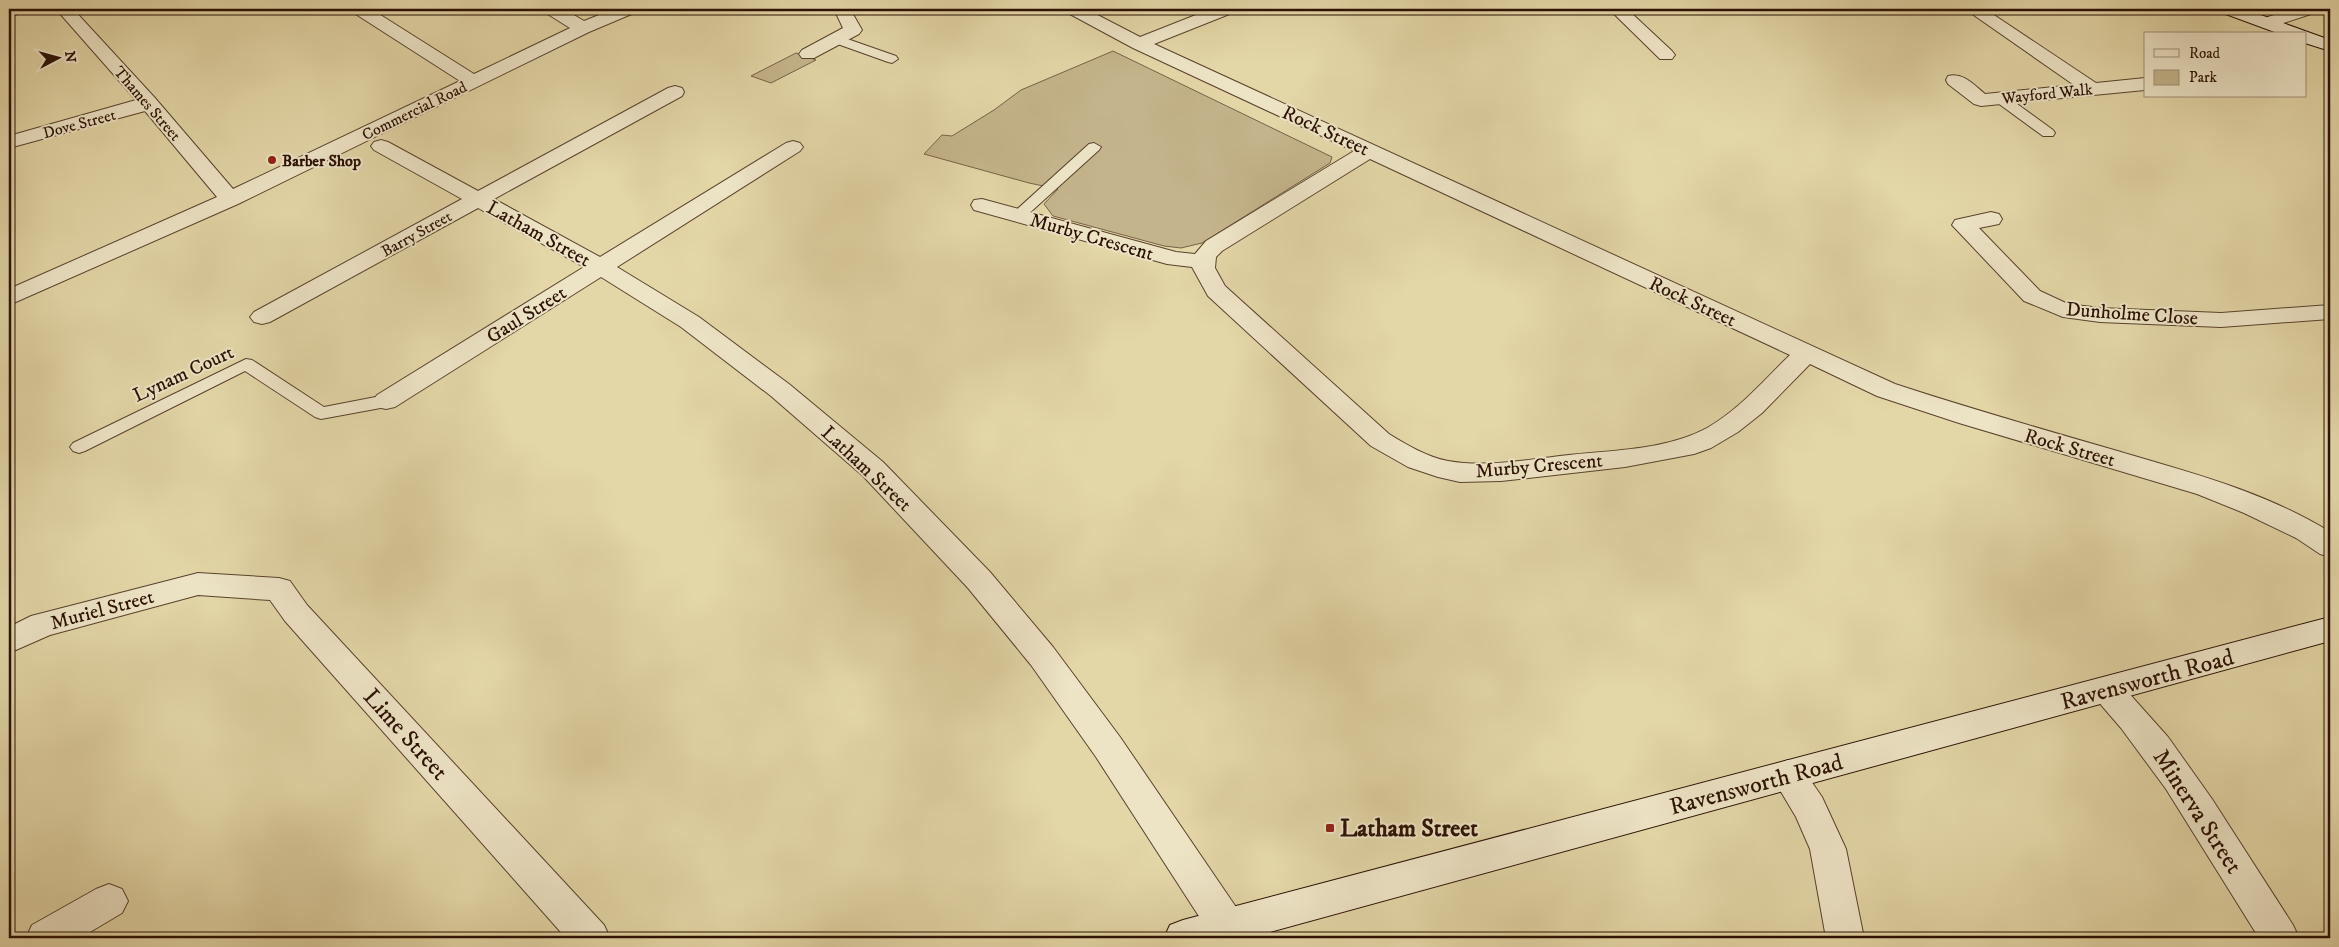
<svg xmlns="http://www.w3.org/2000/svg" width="2339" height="947" viewBox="0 0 2339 947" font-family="'IM FELL DW Pica',serif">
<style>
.green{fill:#c4b48b;stroke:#786247}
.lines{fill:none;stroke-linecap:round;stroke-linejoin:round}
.lane-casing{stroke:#59422c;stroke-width:2}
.street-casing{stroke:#59422c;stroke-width:2}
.secondary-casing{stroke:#2b1003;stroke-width:2}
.lane{fill:#ede4c6;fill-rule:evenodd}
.street{fill:#ede4c6;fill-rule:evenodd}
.secondary{fill:#ede4c6;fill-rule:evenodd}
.poi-dot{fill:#8f2418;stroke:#ede4c6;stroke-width:2}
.labels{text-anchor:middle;stroke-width:4;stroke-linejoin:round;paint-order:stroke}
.far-street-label{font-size:16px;fill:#2b1003;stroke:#ede4c6}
.far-poi-label{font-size:16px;font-weight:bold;fill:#2b1003;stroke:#ede4c6;text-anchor:start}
.street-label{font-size:20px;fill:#2b1003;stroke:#ede4c6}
.near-street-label{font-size:24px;fill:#2b1003;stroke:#ede4c6}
.near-poi-label{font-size:24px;font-weight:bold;fill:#2b1003;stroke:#ede4c6;text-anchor:start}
</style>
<rect width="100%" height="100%" fill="#e3d6a7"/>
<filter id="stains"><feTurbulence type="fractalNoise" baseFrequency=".004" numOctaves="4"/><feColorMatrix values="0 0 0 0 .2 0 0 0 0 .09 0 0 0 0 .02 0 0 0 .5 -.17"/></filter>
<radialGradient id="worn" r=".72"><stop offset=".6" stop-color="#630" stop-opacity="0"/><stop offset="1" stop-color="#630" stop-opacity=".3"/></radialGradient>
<g class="green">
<polygon points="1113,51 1332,157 1330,163 1202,243 1181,248 1164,246 1053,216 1044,204 1058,189 1029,183 924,154 942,135 952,136 994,110 1021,90"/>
<polygon points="796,53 816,60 771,83 751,76"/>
</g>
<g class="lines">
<defs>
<g id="lane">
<polygon points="33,9 31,11 9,16 9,10"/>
<path d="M1615 9H1644C1638 14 1623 15 1615 13Z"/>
<polygon points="836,35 896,56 898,59 892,63 888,62 832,42 830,39"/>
<polygon points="2000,94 2005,95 2053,130 2055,133 2053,136 2043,136 1995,101 1993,98 1995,95"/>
<polygon points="1094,143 1101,147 1099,150 1024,218 1014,218 1012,215 1014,212 1089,144"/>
<polygon points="246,359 252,360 324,407 386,395 392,397 395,401 392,405 386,407 321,419 315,417 245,371 85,451 79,453 73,451 70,447 73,443"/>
</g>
<g id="street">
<polygon points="56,9 73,9 155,98 233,189 460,81 354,13 352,9 371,9 474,74 570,28 546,13 544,9 564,9 584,21 614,9 637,9 634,13 589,32 238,204 9,305 9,289 217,197 145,111 9,148 9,136 136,100"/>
<polygon points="834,9 850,9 862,30 859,34 814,58 802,58 799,54 802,50 843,28"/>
<path d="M1065 9H1086L1140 37 1211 9H1234L1232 13 1154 44 1895 384C1968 408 2041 429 2114 450 2188 472 2264 491 2330 532V557L2320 554 2296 538 2244 513 2197 494 1959 423 1877 396 1810 364 1762 413 1738 432 1711 448 1694 454 1625 467 1501 481 1460 482 1438 477 1408 467 1371 446 1208 296 1192 267 1167 264 974 210 971 205 974 200 982 199 1176 252 1195 254 1206 241 1354 151 1133 48 1068 13ZM1370 159 1790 355C1764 380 1739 410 1707 428 1666 450 1614 450 1569 455 1530 459 1488 468 1448 461 1427 457 1407 445 1389 434L1225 286 1215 268 1216 257 1222 251Z"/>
<polygon points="1609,9 1627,9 1672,51 1675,55 1672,59 1660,59"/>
<path d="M1965 9H1985L2096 83 2145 78V90L1981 106 1974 104 1948 84 1946 80 1948 76C1963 72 1974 85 1985 94L2074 85Z"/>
<polygon points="2292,9 2317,9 2314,13 2268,28 2262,27 2259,23 2262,19"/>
<polygon points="675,86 682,88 684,92 682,96 494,199 600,257 786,143 793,141 800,143 803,147 800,151 617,267 699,317 789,384 883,462 990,572 1053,647 1120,737 1240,913 1252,938 1213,938 1096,757 1031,665 968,588 863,476 771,396 681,327 601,277 395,407 386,409 377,407 373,401 377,395 584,267 478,208 270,322 262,324 254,322 250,317 254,312 462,199 374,150 371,146 374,142 381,140 388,142 478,191 668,88"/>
<polygon points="1991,212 1999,214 2002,219 1999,224 1979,228 2040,291 2068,304 2100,308 2221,313 2330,305 2330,319 2221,327 2100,322 2063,317 2024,301 1952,225 1955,220"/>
<polygon points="198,573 279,578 290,581 307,605 604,925 610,938 566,938 285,621 270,600 198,595 50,635 9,653 9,627 31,616"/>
<polygon points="2107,677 2118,681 2168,737 2212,799 2293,925 2299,938 2259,938 2166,789 2121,728 2096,699 2091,690 2096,681"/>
<polygon points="1788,760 1800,765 1822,797 1846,849 1864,938 1826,938 1810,849 1796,817 1771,775 1776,765"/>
<polygon points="109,884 122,889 128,901 122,913 80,938 26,938 32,925 96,889"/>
</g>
<g id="secondary">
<polygon points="2220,9 2244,9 2330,40 2330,51 2305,43 2305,34 2280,34 2223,13"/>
<polygon points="2330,617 2330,641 1248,938 1164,938 1170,925 1183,920"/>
</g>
</defs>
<use href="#lane" class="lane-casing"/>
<use href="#street" class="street-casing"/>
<use href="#secondary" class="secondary-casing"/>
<use href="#lane" class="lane"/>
<use href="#street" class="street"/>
<use href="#secondary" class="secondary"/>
</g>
<g class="poi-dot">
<circle cx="272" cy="160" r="5"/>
<rect x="1325" y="823" width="10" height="10" rx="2.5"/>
</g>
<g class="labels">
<g class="far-street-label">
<text transform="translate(2047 93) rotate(-6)" y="6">Wayford Walk</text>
<text transform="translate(148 103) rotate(49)" y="6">Thames Street</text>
<text transform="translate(414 110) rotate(-26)" y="6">Commercial Road</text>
<text transform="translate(79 123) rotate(-15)" y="6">Dove Street</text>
<text transform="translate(416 233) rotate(-29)" y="6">Barry Street</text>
</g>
<g class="far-poi-label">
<text x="282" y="166">Barber Shop</text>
</g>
<g class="street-label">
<text transform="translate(1326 130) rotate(25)" y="7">Rock Street</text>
<text transform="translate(539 233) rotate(29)" y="7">Latham Street</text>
<text transform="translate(1092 236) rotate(16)" y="7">Murby Crescent</text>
<text transform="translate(1693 301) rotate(25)" y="7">Rock Street</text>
<text transform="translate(2132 313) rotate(4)" y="7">Dunholme Close</text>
<text transform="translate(526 314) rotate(-32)" y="7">Gaul Street</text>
<text transform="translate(183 373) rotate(-25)" y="7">Lynam Court</text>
<text transform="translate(2070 447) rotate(16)" y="7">Rock Street</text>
<text transform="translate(1539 465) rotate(-5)" y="7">Murby Crescent</text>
<text transform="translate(867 468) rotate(43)" y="7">Latham Street</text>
<text transform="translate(102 609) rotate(-15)" y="7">Muriel Street</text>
</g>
<g class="near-street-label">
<text transform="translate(2147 679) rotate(-15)" y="8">Ravensworth Road</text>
<text transform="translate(406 734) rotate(48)" y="8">Lime Street</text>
<text transform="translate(1756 784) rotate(-15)" y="8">Ravensworth Road</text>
<text transform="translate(2198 811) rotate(57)" y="8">Minerva Street</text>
</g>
<g class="near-poi-label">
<text x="1340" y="836">Latham Street</text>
</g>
</g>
<rect width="2339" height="947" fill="none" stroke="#e3d6a7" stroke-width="30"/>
<rect x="10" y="10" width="2319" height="927" fill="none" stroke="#2b1003" stroke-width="2.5"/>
<rect x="15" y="15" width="2309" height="917" fill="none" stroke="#2b1003"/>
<rect x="2144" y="32" width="162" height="65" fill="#ede4c6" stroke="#9f8f78"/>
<rect x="2154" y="49" width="25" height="8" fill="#ede4c6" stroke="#9f8f78"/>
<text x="2189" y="58" font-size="15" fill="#2b1003">Road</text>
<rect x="2154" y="70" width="25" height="15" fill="#c4b48b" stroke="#9f8f78"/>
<text x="2189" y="82" font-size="15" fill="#2b1003">Park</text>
<g transform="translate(58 58) rotate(84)" stroke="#ede4c6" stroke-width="4" paint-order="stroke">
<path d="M0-4L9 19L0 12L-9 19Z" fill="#2b1003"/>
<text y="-8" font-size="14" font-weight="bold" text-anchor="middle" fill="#2b1003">N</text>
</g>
<rect width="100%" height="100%" filter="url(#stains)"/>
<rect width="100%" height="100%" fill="url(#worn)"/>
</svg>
